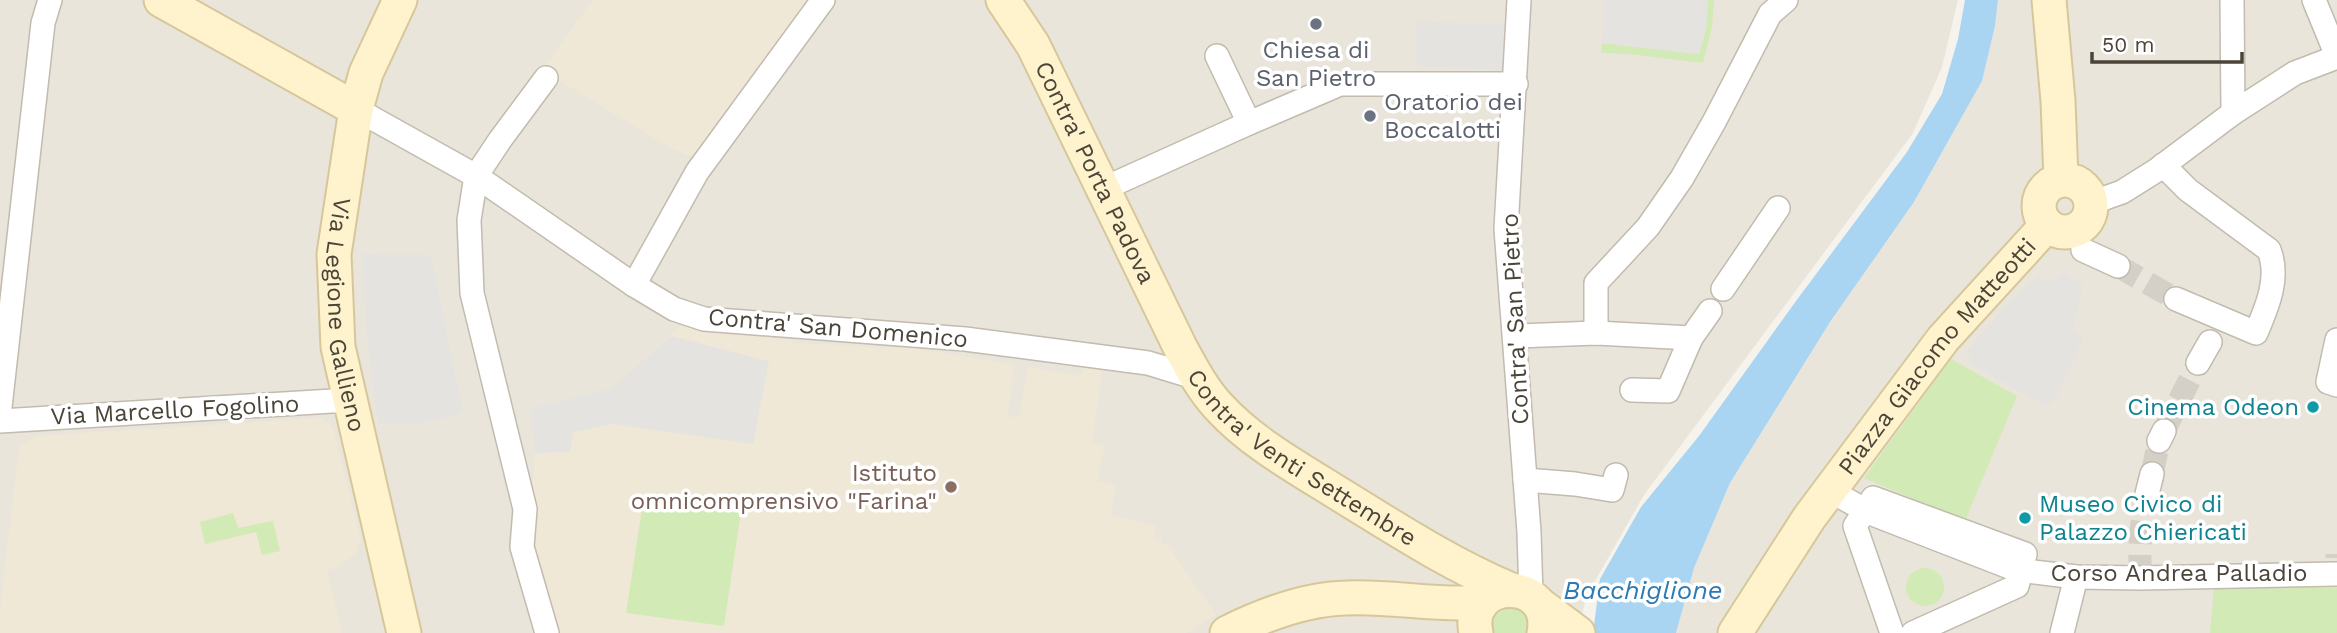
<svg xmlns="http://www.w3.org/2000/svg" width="2337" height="633" viewBox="0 0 2337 633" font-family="'Work Sans',sans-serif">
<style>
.residential{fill:#eae5da}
.education{fill:#efe8d6}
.green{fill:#d2eab5}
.parking{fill:#e5e3e0}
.water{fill:#a9d4f2}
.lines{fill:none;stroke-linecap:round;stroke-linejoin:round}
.street-tunnel{stroke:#d4d0c8;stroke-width:23;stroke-dasharray:23 11;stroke-linecap:butt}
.street-casing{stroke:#c2bbae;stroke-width:26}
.secondary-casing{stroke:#d6c79b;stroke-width:37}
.street{stroke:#fff;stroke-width:23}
.secondary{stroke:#fff3cd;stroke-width:33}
.worship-dot{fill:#6b7280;stroke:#fff;stroke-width:2.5}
.culture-dot{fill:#0f9aa8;stroke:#fff;stroke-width:2.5}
.education-dot{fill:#8d6e63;stroke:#fff;stroke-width:2.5}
.labels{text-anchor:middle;stroke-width:7;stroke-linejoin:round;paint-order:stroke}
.worship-label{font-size:24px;fill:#5b616d;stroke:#fff}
.street-label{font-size:24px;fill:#4b4439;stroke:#fff}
.culture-label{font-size:24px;fill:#0d838f;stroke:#fff;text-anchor:end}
.education-label{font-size:24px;fill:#785e54;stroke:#fff;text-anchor:end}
.water-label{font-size:26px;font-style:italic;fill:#2e7ab2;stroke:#fff}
</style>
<rect width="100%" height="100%" fill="#f6f3ec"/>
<g class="residential">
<polygon points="0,0 1958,0 1942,67 1913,133 1644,495 1587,595 1577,633 0,633"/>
<polygon points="1998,0 2337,0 2337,633 1676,633 1694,568 1730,483 1830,322 1914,202 1982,81 1995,26"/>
</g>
<g class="education">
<polygon points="593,0 808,0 718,125 696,151 694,158 669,147 542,70"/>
<polygon points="682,325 704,331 793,340 793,343 918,349 1015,365 1007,416 1019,418 1028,367 1082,376 1084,367 1102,370 1092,443 1105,445 1097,481 1115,485 1111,515 1156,526 1153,538 1162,540 1161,543 1174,548 1173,553 1216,615 1186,633 553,633 532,549 531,517 535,453 531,408 611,388"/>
<polygon points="322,418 333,428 361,539 356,552 343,564 327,571 342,633 0,633 0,611 19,447 36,436"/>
</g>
<g class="green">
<polygon points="1708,0 1714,0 1712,27 1703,63 1630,54 1601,53 1602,43 1699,54 1706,28"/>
<polygon points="1951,359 2017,396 1965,521 1864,478"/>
<polygon points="644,496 741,511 724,626 626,613"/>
<polygon points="233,513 238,528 273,521 280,551 262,555 256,532 205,544 200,522"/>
<circle cx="1925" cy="587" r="19"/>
<polygon points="2214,587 2337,588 2337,633 2210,633"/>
<path d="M1516 606 1528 615V633H1494C1489 615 1501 609 1516 606Z"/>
</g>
<g class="parking">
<polygon points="1605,0 1708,0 1706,28 1699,54 1602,43"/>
<polygon points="1417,21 1504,25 1502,70 1415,66"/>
<polygon points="363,254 431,255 463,413 419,424 380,424 376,410 366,330"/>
<polygon points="2064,272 2083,285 2073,332 2084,337 2056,399 2046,406 1972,365 1967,351 1990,323 2027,285 2039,276 2046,283"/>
<polygon points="671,336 769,361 753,444 612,424 574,432 570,452 535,453 531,408 611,388"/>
</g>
<polygon class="water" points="1965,0 1998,0 1995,26 1982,81 1914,202 1830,322 1730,483 1694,568 1676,633 1593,633 1600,579 1641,507 1699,436 1796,301 1907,152 1942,94 1958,39"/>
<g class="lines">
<g class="street-tunnel">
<polyline points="2118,266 2172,297"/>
<polyline points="2164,431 2198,363"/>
<polyline points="2152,474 2159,441"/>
<polyline points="2337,558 2337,554"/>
<path d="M2141 578C2138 550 2141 522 2147 494"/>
</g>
<defs>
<g id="street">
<polyline points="1519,0 1506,229 1529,532 1531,596"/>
<polyline points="2232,0 2233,113"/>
<polyline points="2314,0 2337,56"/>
<polyline points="1217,56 1249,123 1340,84 1516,84"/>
<polyline points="546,78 500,140 476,176 469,220 472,293 525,509 522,547 547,633"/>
<polyline points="356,109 476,176 634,285 674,309 704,319 965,339 1148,363 1197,378"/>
<path d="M2163 165 2188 190 2269 250C2280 278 2267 307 2256 333L2176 299"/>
<polyline points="1103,189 1249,123"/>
<polyline points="2091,203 2122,192 2157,170 2233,113 2295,73 2337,57"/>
<polyline points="2083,250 2118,266"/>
<polyline points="634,285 697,172 823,0"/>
<polyline points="1723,289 1778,208"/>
<polyline points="1596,333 1596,283 1648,227 1682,178 1714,122 1770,14 1786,0"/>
<polyline points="1515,336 1596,333 1691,338 1668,391 1632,390"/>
<polyline points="1691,338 1710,311"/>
<polyline points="2337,340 2328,382 2337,385"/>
<polyline points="2198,363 2210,342"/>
<polyline points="0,407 43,23 50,0"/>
<polyline points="0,421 349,400"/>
<polyline points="2159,441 2164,431"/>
<polyline points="1525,480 1575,484 1612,490 1616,475"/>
<polyline points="1829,490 1870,513 2017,570 2076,577 2141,578 2337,574"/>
<polyline points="2147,494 2152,474"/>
<polyline points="1892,633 1855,526 1873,498 2025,554 2017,586 1913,633"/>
<polyline points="2062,633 2076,577"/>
</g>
<g id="secondary">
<polyline points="161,0 356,109"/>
<path id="s1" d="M400 0 366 73 356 109 334 254 338 347 404 633"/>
<path id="s2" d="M1003 0 1033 45 1181 349C1192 369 1203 390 1219 407 1251 442 1296 467 1336 492 1393 527 1448 563 1509 589"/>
<polyline points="2049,0 2058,101 2061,179"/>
<circle cx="2065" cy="206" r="26"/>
<polyline points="1539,604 1578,633"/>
<path d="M1227 633C1263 615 1306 599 1346 598 1386 596 1426 604 1466 603L1480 606"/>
<path d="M1476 633C1464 577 1555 576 1544 633"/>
<path id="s3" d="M1735 633 1809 518 1943 339 2047 225"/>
</g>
</defs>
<use href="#street" class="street-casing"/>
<use href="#secondary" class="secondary-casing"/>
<use href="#street" class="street"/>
<use href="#secondary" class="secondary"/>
</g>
<g class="worship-dot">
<circle cx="1316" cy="24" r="7"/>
<circle cx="1370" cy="116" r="7"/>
</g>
<g class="culture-dot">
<circle cx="2313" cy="407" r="7"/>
<circle cx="2025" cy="518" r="7"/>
</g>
<circle class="education-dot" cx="951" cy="487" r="7"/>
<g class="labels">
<g class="worship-label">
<text x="1316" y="58">Chiesa di<tspan x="1316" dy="28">San Pietro</tspan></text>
<text x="1384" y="110" text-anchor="start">Oratorio dei<tspan x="1384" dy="28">Boccalotti</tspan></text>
</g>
<g class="street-label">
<text dy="8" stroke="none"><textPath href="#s2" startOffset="196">Contra' Porta Padova</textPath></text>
<text dy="8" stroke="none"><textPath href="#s1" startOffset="326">Via Legione Gallieno</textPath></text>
<text transform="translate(1515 319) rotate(-93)" y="8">Contra' San Pietro</text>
<text transform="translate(838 328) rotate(5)" y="8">Contra' San Domenico</text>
<text dy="8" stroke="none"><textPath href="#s3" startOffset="343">Piazza Giacomo Matteotti</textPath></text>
<text transform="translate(175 410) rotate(-3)" y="8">Via Marcello Fogolino</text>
<text dy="8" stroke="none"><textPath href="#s2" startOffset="558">Contra' Venti Settembre</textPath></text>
<text x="2179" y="581">Corso Andrea Palladio</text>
</g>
<g class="culture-label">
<text x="2299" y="415">Cinema Odeon</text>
<text x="2039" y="512" text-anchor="start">Museo Civico di<tspan x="2039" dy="28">Palazzo Chiericati</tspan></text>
</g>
<g class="education-label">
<text x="937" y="481">Istituto<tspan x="937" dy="28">omnicomprensivo "Farina"</tspan></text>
</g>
<g class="water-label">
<text x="1643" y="599">Bacchiglione</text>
</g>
</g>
<path d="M2092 52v10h150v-10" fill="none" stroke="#4b4439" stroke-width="3.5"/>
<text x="2102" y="52" font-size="21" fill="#4b4439" stroke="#ffffff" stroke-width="5" paint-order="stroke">50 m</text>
</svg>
